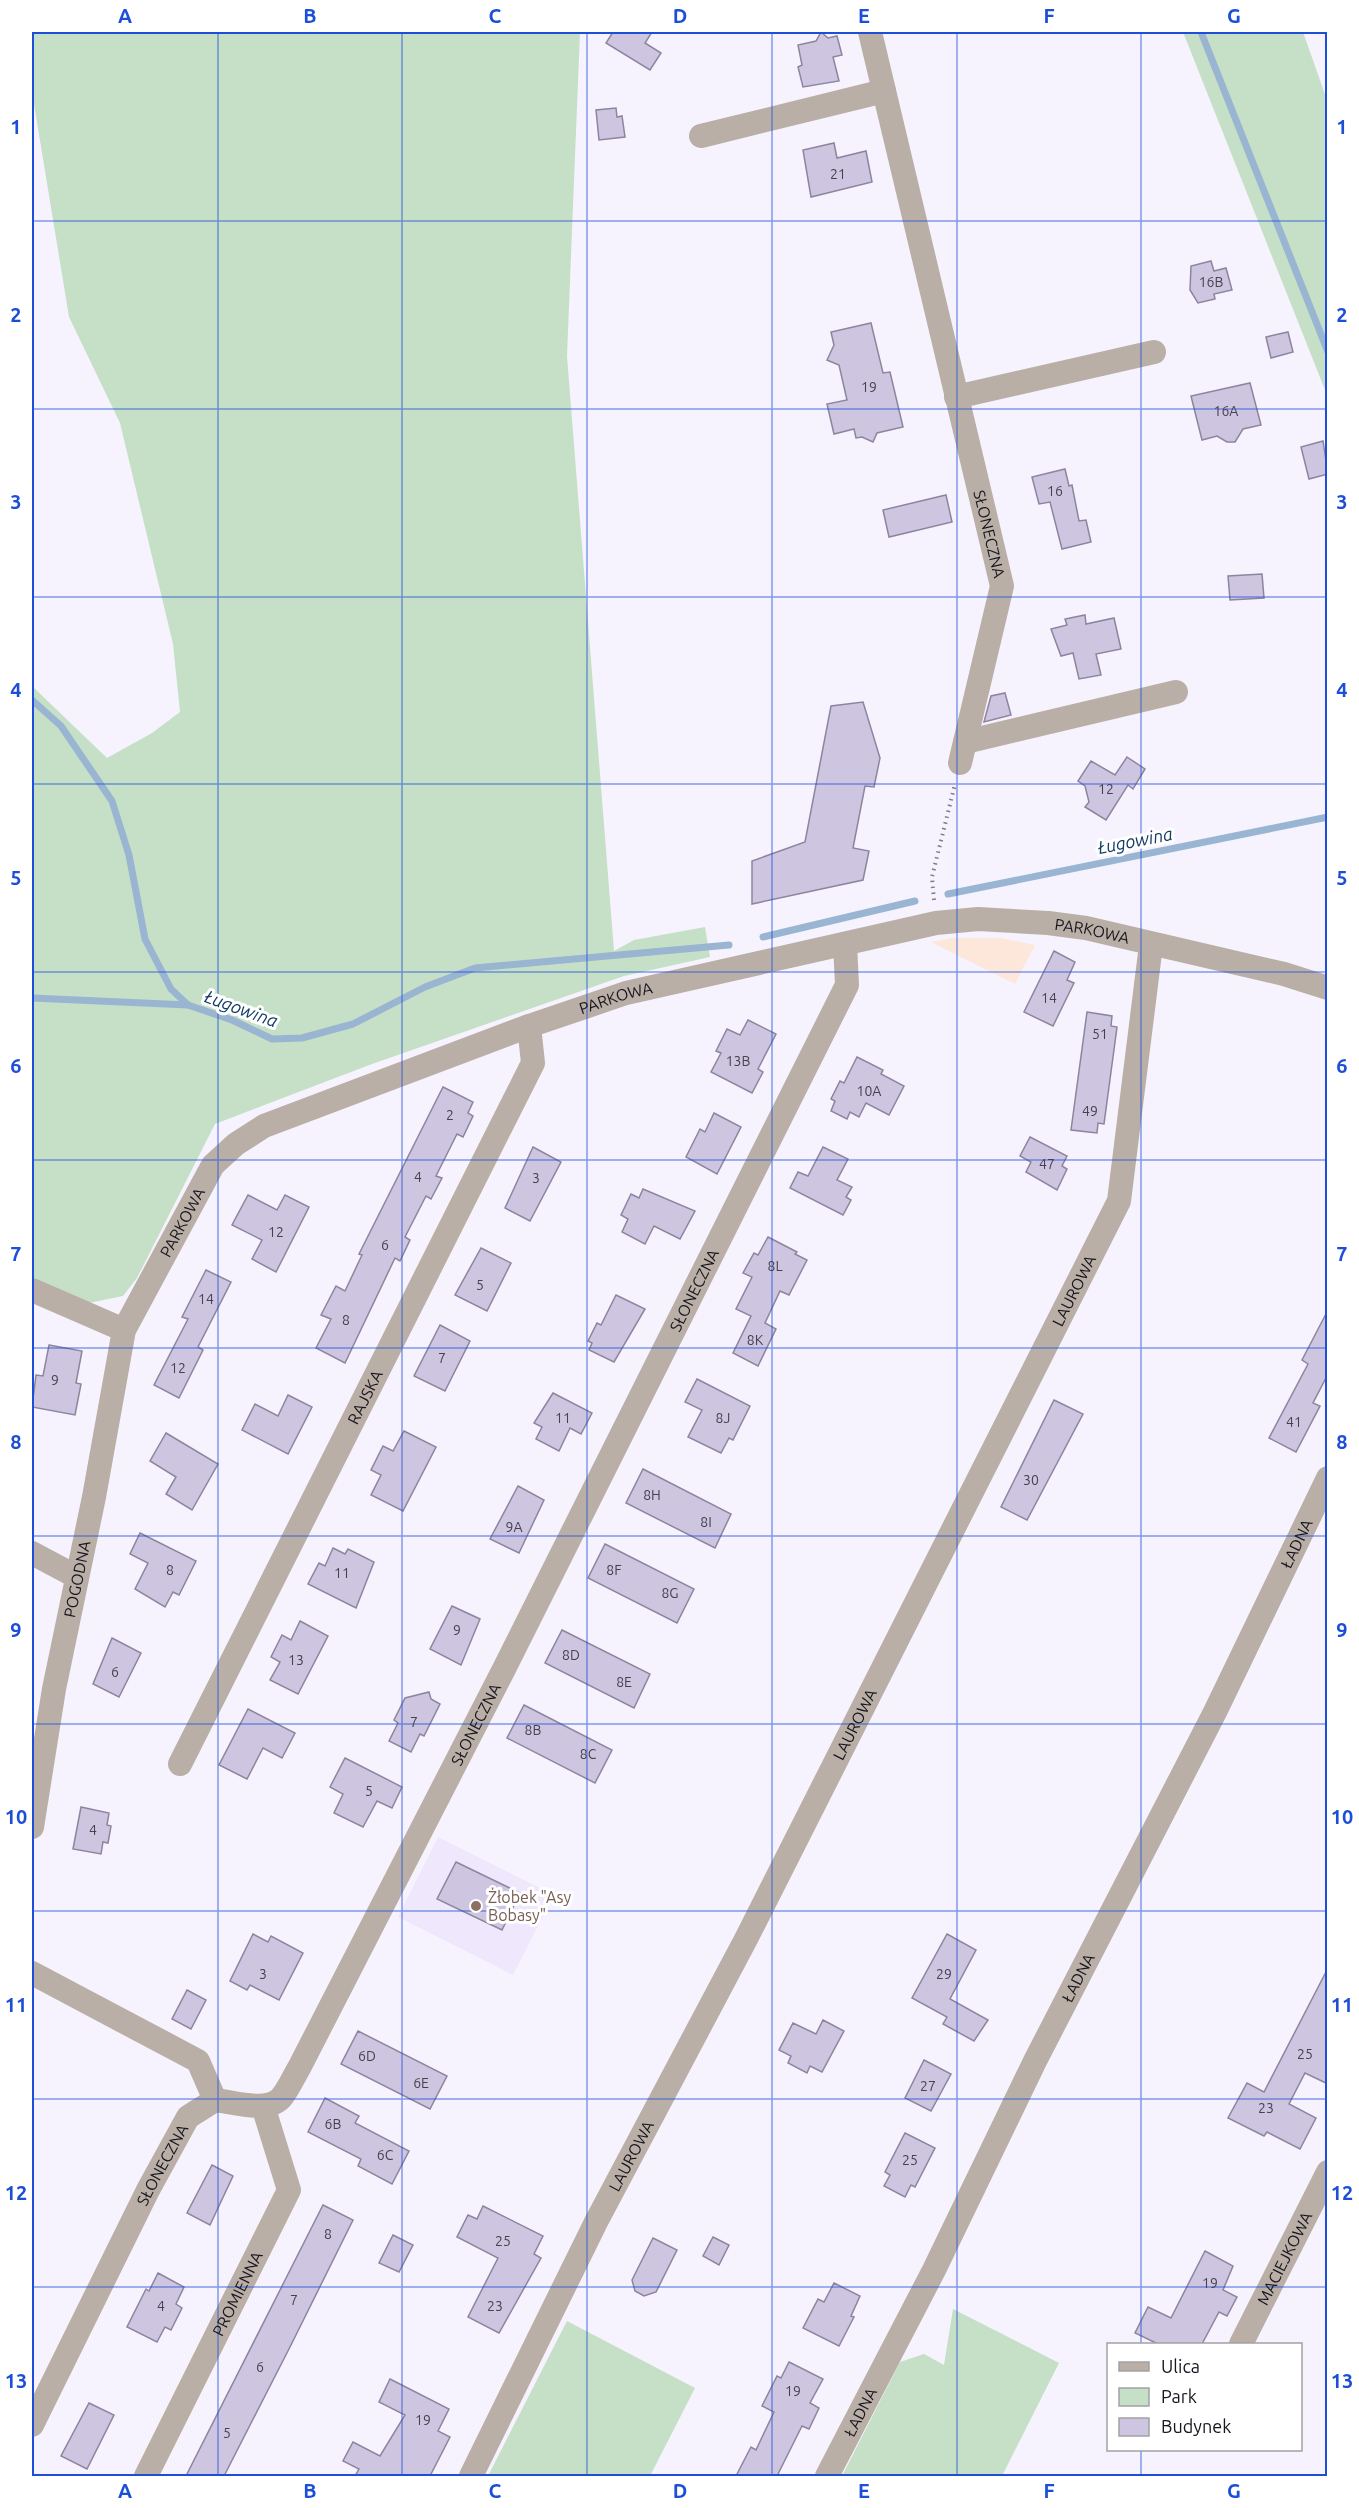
<svg xmlns="http://www.w3.org/2000/svg" width="1359" height="2508" viewBox="0 0 1359 2508" font-family="Ubuntu,sans-serif">
<style>
.built{fill:#efe8fd}
.industrial{fill:#fde6da}
.green{fill:#c5e0c6}
.lines{fill:none;stroke-linecap:round;stroke-linejoin:round}
.stream{stroke:#9ab5d2;stroke-width:7}
.building{fill:#cec6e1;stroke:#8d859e;stroke-width:1.5}
.path{stroke:#807d87;stroke-width:4;stroke-dasharray:1.5 4.5;stroke-linecap:butt}
.minor{stroke:#b9afa6;stroke-width:24}
.grid{fill:none;stroke:#1d4ed8;stroke-width:1.5;stroke-opacity:0.55}
.education-dot{fill:#8d6e63;stroke:#fff;stroke-width:2}
.labels{text-anchor:middle;stroke-width:6;stroke-linejoin:round;paint-order:stroke}
.number-label{font-size:14px;fill:#46414f}
.street-label{font-size:16px;fill:#18151e;stroke:#fff}
.education-label{font-size:16px;fill:#785e54;stroke:#fff;text-anchor:start}
.water-label{font-size:18px;font-style:italic;fill:#143d64;stroke:#fff}
.neatline{fill:none;stroke:#1d4ed8;stroke-width:2}
.grid-label{font-size:20px;text-anchor:middle;font-weight:bold;fill:#1d4ed8}
</style>
<rect width="100%" height="100%" fill="#f6f3fe"/>
<polygon class="built" points="438,1837 554,1895 513,1975 398,1917"/>
<polygon class="industrial" points="952,938 1000,938 1035,945 1015,984 931,942"/>
<g class="green">
<polygon points="32,32 580,32 567,356 614,951 634,940 705,927 710,957 624,976 372,1064 215,1124 137,1278 123,1296 89,1303 32,1279 32,686 107,758 152,733 180,712 173,644 120,423 69,317 32,92"/>
<polygon points="1183,32 1303,32 1327,100 1327,395"/>
<polygon points="953,2309 1059,2363 1002,2476 842,2476 900,2362 924,2354 944,2365"/>
<polygon points="567,2321 695,2388 650,2476 488,2476"/>
</g>
<g class="lines">
<g class="stream">
<polyline points="1201,32 1328,352"/>
<polyline points="32,700 61,726 112,801 129,855 145,939 171,989 188,1005 232,1020 272,1039 302,1038 353,1024 425,987 475,968 729,945"/>
<polyline points="948,894 1328,817"/>
<polyline points="763,937 915,901"/>
<polyline points="32,998 188,1005"/>
</g>
</g>
<g class="building">
<polygon points="613,32 652,32 645,43 661,53 650,70 606,43"/>
<polygon points="821,32 828,38 837,36 842,55 833,57 839,81 803,87 798,67 802,65 798,45 816,41"/>
<polygon points="616,108 617,117 622,116 625,137 599,140 596,110"/>
<polygon points="834,143 837,158 866,151 872,182 811,197 803,150"/>
<polygon points="1211,261 1214,271 1226,268 1232,290 1214,294 1215,299 1198,303 1190,290 1191,266"/>
<polygon points="871,323 883,373 890,372 903,427 877,433 873,442 862,437 856,438 854,429 834,434 827,404 847,400 839,365 827,360 834,345 831,332"/>
<polygon points="1288,332 1293,352 1271,358 1266,337"/>
<polygon points="1250,383 1261,425 1243,429 1235,442 1227,442 1217,436 1202,440 1191,396"/>
<polygon points="1323,441 1328,474 1309,479 1301,447"/>
<polygon points="1065,469 1069,486 1072,485 1079,521 1086,520 1091,542 1062,549 1050,502 1039,504 1032,477"/>
<polygon points="946,495 952,522 889,537 883,510"/>
<polygon points="1262,574 1264,598 1230,600 1228,576"/>
<polygon points="1085,615 1086,624 1114,618 1121,649 1096,654 1101,675 1079,679 1073,653 1061,656 1051,629 1067,625 1065,619"/>
<polygon points="1005,693 1011,715 984,722 991,696"/>
<polygon points="863,702 880,758 874,787 865,786 853,848 869,851 863,880 752,904 752,861 805,842 831,706"/>
<polygon points="1127,757 1145,769 1133,789 1128,785 1106,820 1085,807 1089,802 1085,786 1078,781 1091,761 1115,775"/>
<polygon points="1054,951 1075,962 1067,980 1074,983 1053,1026 1024,1012"/>
<polygon points="1087,1012 1112,1016 1111,1026 1117,1027 1104,1124 1098,1123 1097,1133 1071,1130"/>
<polygon points="748,1020 776,1034 758,1069 763,1072 752,1093 711,1072 721,1053 716,1051 727,1029 740,1035"/>
<polygon points="857,1057 883,1070 881,1074 904,1086 889,1115 866,1103 859,1117 850,1112 847,1119 831,1111 835,1101 831,1099 840,1081 844,1083"/>
<polygon points="443,1087 473,1102 468,1113 473,1116 463,1137 457,1134 436,1176 442,1178 431,1199 426,1196 405,1237 410,1240 400,1261 395,1258 345,1363 316,1348 331,1319 321,1315 336,1286 345,1291 362,1255 359,1254"/>
<polygon points="714,1113 741,1127 717,1174 686,1157 700,1129 705,1132"/>
<polygon points="1030,1137 1067,1156 1062,1166 1067,1169 1057,1190 1026,1172 1031,1162 1020,1156"/>
<polygon points="533,1147 561,1162 530,1221 505,1208"/>
<polygon points="823,1147 848,1159 837,1180 852,1187 846,1197 851,1200 843,1215 790,1188 798,1172 808,1176"/>
<polygon points="643,1189 695,1211 680,1239 654,1226 645,1244 622,1232 628,1219 621,1215 631,1194 639,1198"/>
<polygon points="248,1195 277,1210 285,1195 309,1207 276,1272 252,1259 262,1240 232,1225"/>
<polygon points="768,1237 797,1252 795,1254 807,1260 789,1295 780,1291 765,1323 776,1329 758,1366 733,1353 751,1316 736,1309 752,1277 743,1273 754,1253 758,1255"/>
<polygon points="481,1248 511,1263 487,1311 455,1295"/>
<polygon points="206,1270 231,1282 198,1347 203,1350 179,1398 154,1385 188,1319 182,1317"/>
<polygon points="616,1295 645,1309 614,1362 589,1350 592,1343 588,1341 597,1323 601,1325"/>
<polygon points="1328,1310 1328,1374 1313,1403 1320,1406 1296,1452 1269,1438 1308,1364 1302,1360"/>
<polygon points="440,1325 470,1341 445,1391 414,1376"/>
<polygon points="49,1345 82,1351 76,1383 81,1384 75,1415 32,1407 36,1375 43,1376"/>
<polygon points="697,1379 750,1406 733,1440 729,1438 721,1453 688,1437 702,1410 685,1402"/>
<polygon points="553,1393 592,1413 581,1434 570,1428 559,1451 536,1439 542,1427 534,1423"/>
<polygon points="288,1395 312,1407 288,1454 242,1430 255,1404 278,1416"/>
<polygon points="1054,1400 1083,1414 1027,1520 1001,1507"/>
<polygon points="404,1431 436,1447 403,1511 371,1495 381,1475 371,1470 383,1446 393,1451"/>
<polygon points="166,1433 218,1464 192,1510 166,1494 176,1477 150,1461"/>
<polygon points="643,1469 731,1514 715,1548 626,1503"/>
<polygon points="518,1486 544,1500 519,1553 490,1539"/>
<polygon points="140,1533 196,1561 179,1595 173,1592 165,1607 135,1589 148,1563 130,1554"/>
<polygon points="605,1544 694,1589 677,1623 588,1578"/>
<polygon points="333,1548 345,1554 348,1549 374,1562 356,1608 308,1584 319,1563 325,1566"/>
<polygon points="452,1606 480,1619 461,1665 430,1649"/>
<polygon points="300,1621 328,1636 298,1694 270,1680 280,1662 271,1657 282,1635 291,1640"/>
<polygon points="562,1630 650,1674 634,1708 545,1663"/>
<polygon points="112,1638 141,1653 119,1697 93,1684"/>
<polygon points="429,1692 431,1699 440,1704 424,1736 420,1734 411,1752 389,1741 398,1723 394,1720 405,1698"/>
<polygon points="524,1705 612,1750 595,1783 507,1738"/>
<polygon points="248,1709 295,1733 282,1758 263,1748 247,1779 219,1765"/>
<polygon points="345,1758 402,1787 392,1808 377,1801 363,1827 334,1813 343,1794 330,1787"/>
<polygon points="81,1807 109,1813 107,1825 111,1826 108,1843 103,1842 101,1854 73,1849"/>
<polygon points="456,1862 520,1893 502,1930 437,1899"/>
<polygon points="253,1934 268,1942 271,1936 303,1953 279,2000 250,1985 247,1990 230,1981"/>
<polygon points="947,1934 976,1950 950,1999 988,2020 974,2041 943,2024 947,2017 912,1998"/>
<polygon points="1328,1968 1328,2084 1305,2073 1289,2104 1316,2118 1300,2149 1267,2132 1264,2136 1228,2118 1247,2083 1264,2092"/>
<polygon points="187,1990 206,2000 191,2029 172,2019"/>
<polygon points="823,2020 844,2031 822,2072 810,2066 807,2073 788,2063 791,2056 779,2050 793,2023 816,2034"/>
<polygon points="358,2031 447,2076 430,2109 341,2064"/>
<polygon points="924,2060 951,2074 931,2111 905,2098"/>
<polygon points="325,2098 359,2116 355,2123 409,2151 392,2184 358,2166 361,2159 308,2132"/>
<polygon points="905,2133 935,2148 915,2187 911,2185 905,2197 884,2186 890,2175 885,2172"/>
<polygon points="212,2165 233,2176 210,2225 187,2213"/>
<polygon points="323,2205 353,2220 291,2345 224,2476 186,2476"/>
<polygon points="483,2206 543,2236 534,2254 541,2258 499,2333 468,2317 498,2258 457,2237 468,2215 477,2219"/>
<polygon points="393,2235 413,2245 399,2272 379,2263"/>
<polygon points="713,2237 729,2245 719,2265 703,2256"/>
<polygon points="653,2238 677,2250 656,2292 644,2296 635,2291 632,2280"/>
<polygon points="1205,2251 1233,2266 1223,2290 1237,2297 1227,2316 1219,2312 1202,2344 1158,2344 1135,2333 1148,2307 1171,2318"/>
<polygon points="158,2273 184,2287 176,2304 182,2308 171,2330 165,2327 157,2342 127,2327 146,2289 149,2291"/>
<polygon points="834,2283 860,2296 851,2316 854,2317 839,2346 803,2328 818,2299 824,2302"/>
<polygon points="789,2362 823,2379 810,2403 819,2408 809,2429 802,2426 777,2476 736,2476 751,2447 756,2450 774,2412 762,2406 777,2376 781,2378"/>
<polygon points="390,2379 449,2409 438,2431 450,2437 430,2476 355,2476 359,2469 343,2461 353,2442 380,2456 405,2415 379,2402"/>
<polygon points="89,2403 114,2415 87,2469 61,2456"/>
</g>
<g class="lines">
<polyline class="path" points="934,900 932,877 955,784"/>
<g class="minor">
<path id="s1" d="M870 32 1002 586 960 763"/>
<polyline points="701,136 884,91"/>
<polyline points="956,397 1154,352"/>
<polyline points="965,742 1176,692"/>
<polyline points="32,1290 124,1330"/>
<polyline points="32,1553 77,1577"/>
<path id="s2" d="M180 1764 533 1063 529 1026"/>
<path id="s3" d="M32 1827 54 1689 94 1497 124 1330 213 1165 236 1144 264 1126 529 1026 626 993 936 923 978 919 1048 923 1086 928 1284 974 1328 988"/>
<polyline points="32,1973 198,2061 215,2100"/>
<path id="s4" d="M1241 2344 1328 2172"/>
<path id="s5" d="M32 2425 148 2190 188 2117 215 2100C233 2102 267 2113 281 2098 288 2090 293 2078 299 2068L504 1669 847 985 845 944"/>
<path id="s6" d="M146 2476 289 2190 263 2106"/>
<path id="s7" d="M471 2476 596 2222 746 1939 1119 1201 1151 945"/>
<path id="s8" d="M827 2476 934 2270 1035 2061 1215 1712 1328 1478"/>
</g>
</g>
<path class="grid" d="M218 32V2476M402 32V2476M587 32V2476M772 32V2476M957 32V2476M1141 32V2344M32 221H1328M32 409H1328M32 597H1328M32 784H1328M32 972H1328M32 1160H1328M32 1348H1328M32 1536H1328M32 1724H1328M32 1911H1328M32 2099H1328M32 2287H1328M1141 2450V2476"/>
<circle class="education-dot" cx="476" cy="1906" r="6"/>
<g class="labels">
<g class="number-label">
<text x="838" y="179">21</text>
<text x="1211" y="287">16B</text>
<text x="869" y="392">19</text>
<text x="1226" y="416">16A</text>
<text x="1055" y="496">16</text>
<text x="1106" y="794">12</text>
<text x="1049" y="1003">14</text>
<text x="1100" y="1039">51</text>
<text x="738" y="1066">13B</text>
<text x="869" y="1096">10A</text>
<text x="1090" y="1116">49</text>
<text x="450" y="1120">2</text>
<text x="1047" y="1169">47</text>
<text x="418" y="1182">4</text>
<text x="536" y="1183">3</text>
<text x="276" y="1237">12</text>
<text x="385" y="1250">6</text>
<text x="775" y="1271">8L</text>
<text x="480" y="1290">5</text>
<text x="206" y="1304">14</text>
<text x="346" y="1325">8</text>
<text x="755" y="1345">8K</text>
<text x="442" y="1363">7</text>
<text x="178" y="1373">12</text>
<text x="55" y="1385">9</text>
<text x="563" y="1423">11</text>
<text x="723" y="1423">8J</text>
<text x="1294" y="1427">41</text>
<text x="1031" y="1485">30</text>
<text x="652" y="1500">8H</text>
<text x="706" y="1527">8I</text>
<text x="514" y="1532">9A</text>
<text x="170" y="1575">8</text>
<text x="614" y="1575">8F</text>
<text x="342" y="1578">11</text>
<text x="670" y="1598">8G</text>
<text x="457" y="1635">9</text>
<text x="571" y="1660">8D</text>
<text x="296" y="1665">13</text>
<text x="115" y="1677">6</text>
<text x="624" y="1687">8E</text>
<text x="414" y="1727">7</text>
<text x="533" y="1735">8B</text>
<text x="588" y="1759">8C</text>
<text x="369" y="1796">5</text>
<text x="93" y="1835">4</text>
<text x="263" y="1979">3</text>
<text x="944" y="1979">29</text>
<text x="1305" y="2059">25</text>
<text x="367" y="2061">6D</text>
<text x="421" y="2088">6E</text>
<text x="928" y="2091">27</text>
<text x="1266" y="2113">23</text>
<text x="333" y="2129">6B</text>
<text x="385" y="2160">6C</text>
<text x="910" y="2165">25</text>
<text x="328" y="2239">8</text>
<text x="503" y="2246">25</text>
<text x="1210" y="2288">19</text>
<text x="294" y="2305">7</text>
<text x="161" y="2311">4</text>
<text x="495" y="2311">23</text>
<text x="260" y="2372">6</text>
<text x="793" y="2396">19</text>
<text x="423" y="2425">19</text>
<text x="227" y="2438">5</text>
</g>
<g class="street-label">
<text dy="6" stroke="none"><textPath href="#s1" startOffset="516">SŁONECZNA</textPath></text>
<text dy="6" stroke="none"><textPath href="#s3" startOffset="1618">PARKOWA</textPath></text>
<text dy="6" stroke="none"><textPath href="#s3" startOffset="1132">PARKOWA</textPath></text>
<text dy="6" stroke="none"><textPath href="#s3" startOffset="628">PARKOWA</textPath></text>
<text dy="6" stroke="none"><textPath href="#s5" startOffset="1353">SŁONECZNA</textPath></text>
<text dy="6" stroke="none"><textPath href="#s7" startOffset="1330">LAUROWA</textPath></text>
<text dy="6" stroke="none"><textPath href="#s2" startOffset="411">RAJSKA</textPath></text>
<text dy="6" stroke="none"><textPath href="#s8" startOffset="1044">ŁADNA</textPath></text>
<text dy="6" stroke="none"><textPath href="#s3" startOffset="252">POGODNA</textPath></text>
<text dy="6" stroke="none"><textPath href="#s5" startOffset="867">SŁONECZNA</textPath></text>
<text dy="6" stroke="none"><textPath href="#s7" startOffset="844">LAUROWA</textPath></text>
<text dy="6" stroke="none"><textPath href="#s8" startOffset="558">ŁADNA</textPath></text>
<text dy="6" stroke="none"><textPath href="#s7" startOffset="358">LAUROWA</textPath></text>
<text dy="6" stroke="none"><textPath href="#s5" startOffset="291">SŁONECZNA</textPath></text>
<text dy="6" stroke="none"><textPath href="#s4" startOffset="96">MACIEJKOWA</textPath></text>
<text dy="6" stroke="none"><textPath href="#s6" startOffset="204">PROMIENNA</textPath></text>
<text dy="6" stroke="none"><textPath href="#s8" startOffset="72">ŁADNA</textPath></text>
</g>
<g class="education-label">
<text x="488" y="1903">Żłobek "Asy<tspan x="488" dy="18">Bobasy"</tspan></text>
</g>
<g class="water-label">
<text transform="translate(1135 841) rotate(-11)" y="6">Ługowina</text>
<text transform="translate(241 1009) rotate(20)" y="6">Ługowina</text>
</g>
</g>
<rect width="1359" height="2508" fill="none" stroke="#ffffff" stroke-width="66"/>
<rect x="1107" y="2343" width="195" height="108" fill="#ffffff" stroke="#a3a1a5" stroke-width="1.5"/>
<rect x="1119" y="2362" width="30" height="9" fill="#b9afa6" stroke="#a3a1a5" stroke-width="1.5"/>
<text x="1161" y="2373" font-size="18" fill="#18151e">Ulica</text>
<rect x="1119" y="2388" width="30" height="18" fill="#c5e0c6" stroke="#a3a1a5" stroke-width="1.5"/>
<text x="1161" y="2403" font-size="18" fill="#18151e">Park</text>
<rect x="1119" y="2418" width="30" height="18" fill="#cec6e1" stroke="#a3a1a5" stroke-width="1.5"/>
<text x="1161" y="2433" font-size="18" fill="#18151e">Budynek</text>
<rect x="33" y="33" width="1293" height="2442" class="neatline"/>
<g class="grid-label">
<text x="125" y="23">A</text>
<text x="310" y="23">B</text>
<text x="495" y="23">C</text>
<text x="680" y="23">D</text>
<text x="864" y="23">E</text>
<text x="1049" y="23">F</text>
<text x="1234" y="23">G</text>
<text x="16" y="134">1</text>
<text x="1342" y="134">1</text>
<text x="16" y="322">2</text>
<text x="1342" y="322">2</text>
<text x="16" y="509">3</text>
<text x="1342" y="509">3</text>
<text x="16" y="697">4</text>
<text x="1342" y="697">4</text>
<text x="16" y="885">5</text>
<text x="1342" y="885">5</text>
<text x="16" y="1073">6</text>
<text x="1342" y="1073">6</text>
<text x="16" y="1261">7</text>
<text x="1342" y="1261">7</text>
<text x="16" y="1449">8</text>
<text x="1342" y="1449">8</text>
<text x="16" y="1637">9</text>
<text x="1342" y="1637">9</text>
<text x="16" y="1824">10</text>
<text x="1342" y="1824">10</text>
<text x="16" y="2012">11</text>
<text x="1342" y="2012">11</text>
<text x="16" y="2200">12</text>
<text x="1342" y="2200">12</text>
<text x="16" y="2388">13</text>
<text x="1342" y="2388">13</text>
<text x="125" y="2498">A</text>
<text x="310" y="2498">B</text>
<text x="495" y="2498">C</text>
<text x="680" y="2498">D</text>
<text x="864" y="2498">E</text>
<text x="1049" y="2498">F</text>
<text x="1234" y="2498">G</text>
</g>
</svg>
